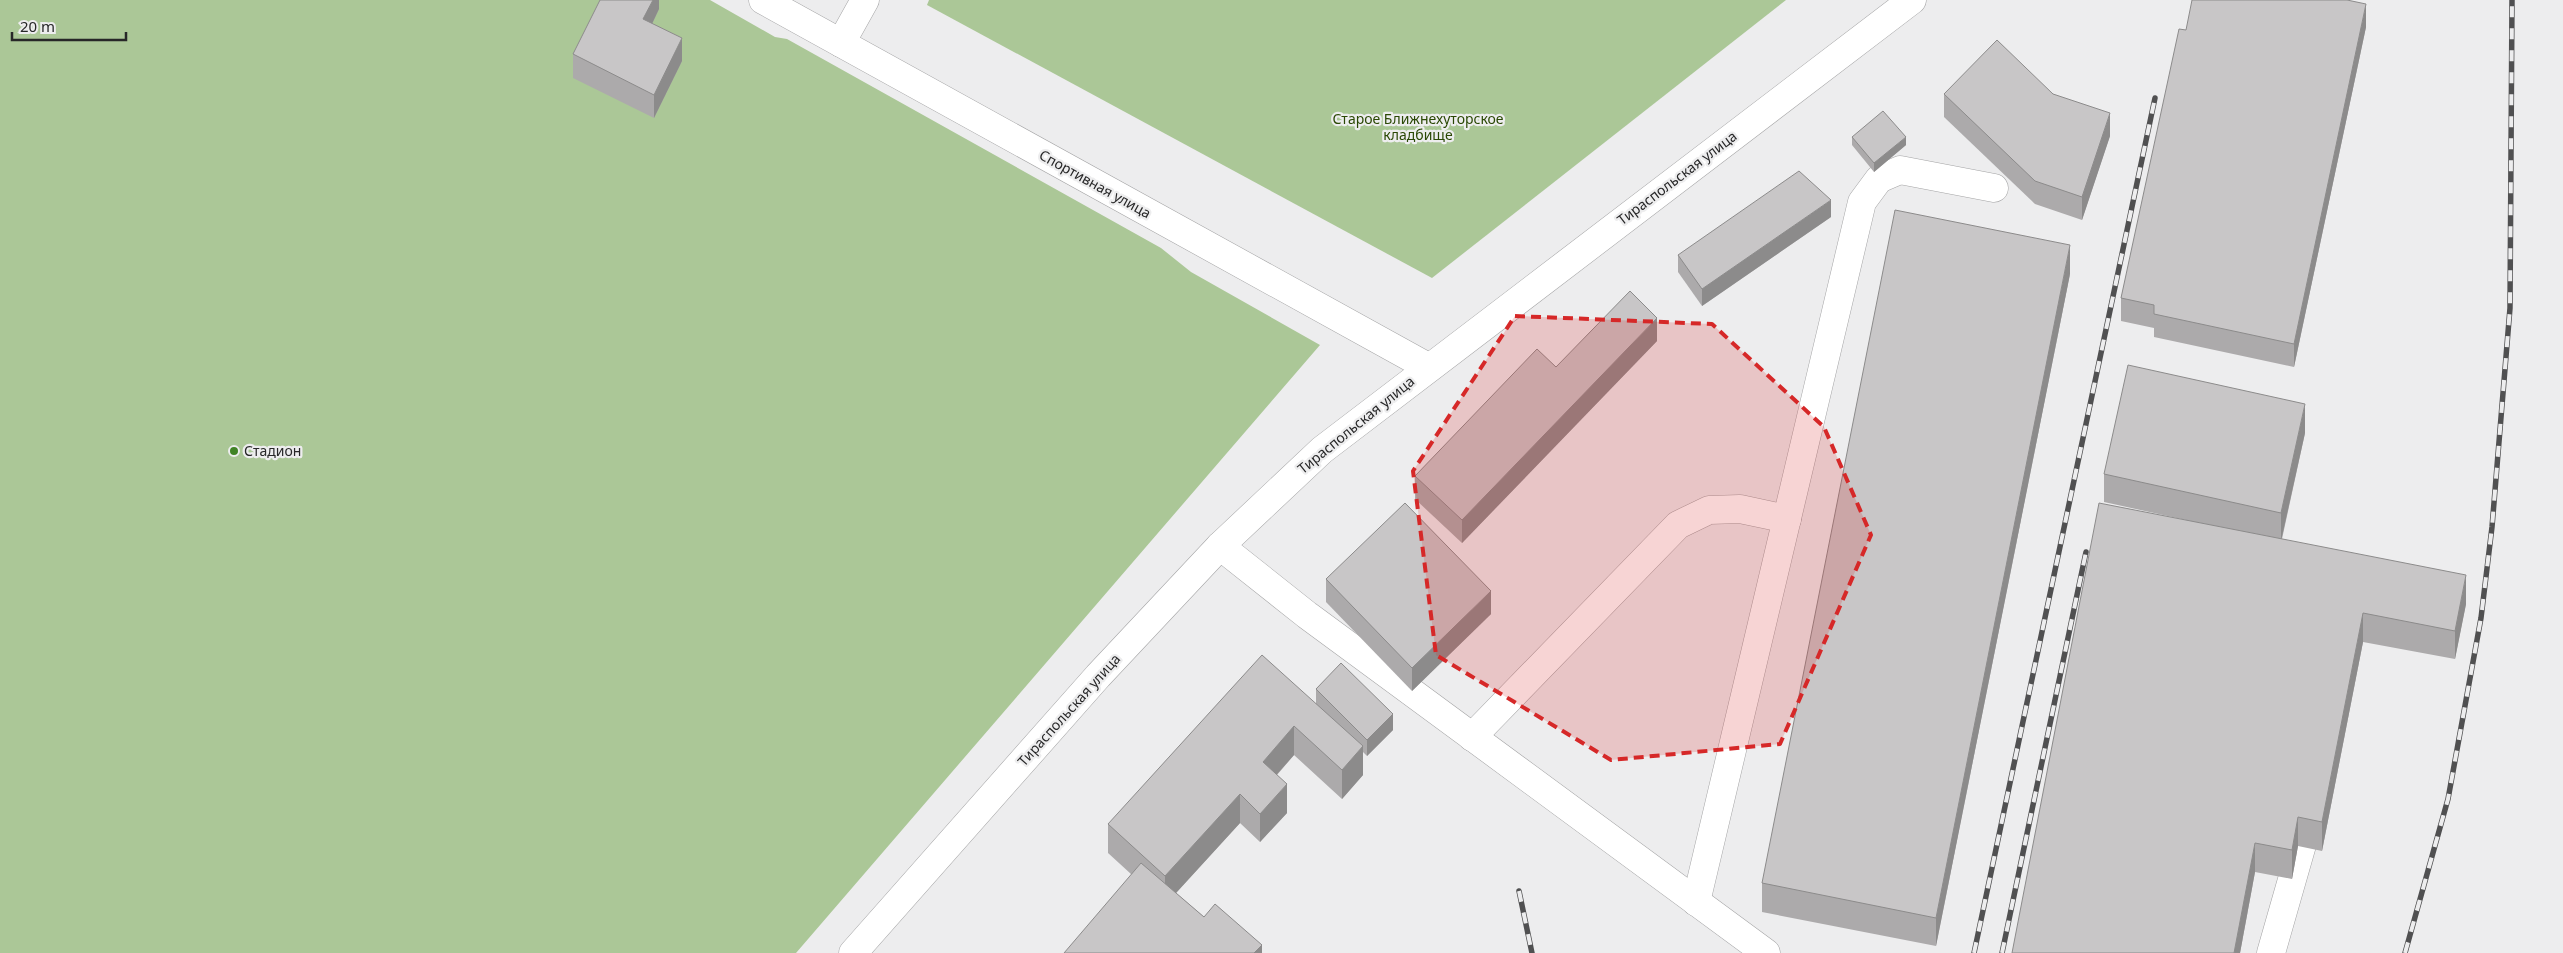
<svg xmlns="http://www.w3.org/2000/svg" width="2563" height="953" viewBox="0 0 2563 953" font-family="'Noto Sans',sans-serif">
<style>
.green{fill:#abc797}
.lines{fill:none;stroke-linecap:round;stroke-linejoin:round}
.minor-casing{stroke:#a4a4a5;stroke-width:29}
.minor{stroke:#fff;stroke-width:28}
.rail-casing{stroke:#505051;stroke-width:5.5}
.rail{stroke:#ededee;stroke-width:4;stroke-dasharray:11;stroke-linecap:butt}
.wall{fill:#acaaab}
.shaded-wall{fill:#8c8b8b}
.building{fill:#c8c6c7;stroke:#8c8b8b}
.marked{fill:#d62828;fill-opacity:0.2;stroke:#d62828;stroke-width:4;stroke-dasharray:10 6;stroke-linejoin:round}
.poi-dot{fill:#408325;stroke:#ededee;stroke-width:2}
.labels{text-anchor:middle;stroke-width:4.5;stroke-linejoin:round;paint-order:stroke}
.park-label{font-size:14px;fill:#2a4804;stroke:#ededee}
.street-label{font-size:14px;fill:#272728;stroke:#ededee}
.poi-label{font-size:14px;fill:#272728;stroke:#ededee;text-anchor:start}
</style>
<rect width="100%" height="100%" fill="#ededee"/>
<g class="green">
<polygon points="0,0 710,0 775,37 787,39 1161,248 1191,272 1320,345 796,953 0,953"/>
<polygon points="929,0 1786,0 1432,278 927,5"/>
</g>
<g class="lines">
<defs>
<g id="minor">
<polyline points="763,0 1428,367"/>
<polyline points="841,43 865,0"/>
<polyline points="1220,546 1307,615 1766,953"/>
<polyline points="1472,737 1678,525 1709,510 1740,509 1787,519"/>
<polyline points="1696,902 1862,202 1879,179 1900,170 1994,188"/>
<polyline points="853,953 1098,676 1220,546 1322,450 1912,0"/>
<polyline points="2271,953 2312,810"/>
</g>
</defs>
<use href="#minor" class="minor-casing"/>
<use href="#minor" class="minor"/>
<defs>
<g id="rail">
<polyline points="1519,891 1532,953"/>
<polyline points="1974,953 2155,98"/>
<polyline points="2002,953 2086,552"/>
<polyline points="2405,953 2448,799 2481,618 2492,527 2510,308 2512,0"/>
</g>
</defs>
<use href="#rail" class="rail-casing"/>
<use href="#rail" class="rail"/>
</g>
<g class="wall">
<polygon points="659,0 659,9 652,24 682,61 654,118 573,78 573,54"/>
<polygon points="2366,27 2294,367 2154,337 2154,328 2121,321 2121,298 2186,30"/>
<polygon points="1944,94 2053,94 2110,136 2082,220 2035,204 1944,117"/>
<polygon points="1852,137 1906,145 1874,172 1852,145"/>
<polygon points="1831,217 1702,306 1678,272 1678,255"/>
<polygon points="2070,274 1936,946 1762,912 1762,883"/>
<polygon points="1657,341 1462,543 1415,499 1415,476 1556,367"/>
<polygon points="2305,433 2282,539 2466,604 2455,659 2363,642 2322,851 2298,846 2292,879 2255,872 2240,953 2012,953 2186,520 2104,502 2104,474"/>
<polygon points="1326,579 1491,614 1412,691 1326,602"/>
<polygon points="1316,689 1393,730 1367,756 1363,752 1363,775 1342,799 1294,755 1277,775 1287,813 1260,842 1240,823 1176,893 1204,917 1262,953 1131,874 1108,853 1108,824 1316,703"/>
</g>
<g class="shaded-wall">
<polygon points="653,0 659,0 659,9 643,43 643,19"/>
<polygon points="2366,4 2366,27 2294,367 2294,344"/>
<polygon points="682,38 682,61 654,118 654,95"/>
<polygon points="2110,113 2110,136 2082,220 2082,197"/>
<polygon points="1906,137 1906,145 1874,172 1874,163"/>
<polygon points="1831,200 1831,217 1702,306 1702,289"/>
<polygon points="2070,245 2070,274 1936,946 1936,918"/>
<polygon points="1657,318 1657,341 1462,543 1462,520"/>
<polygon points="2305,404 2305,433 2281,541 2281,513"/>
<polygon points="2466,575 2466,604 2455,659 2455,631"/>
<polygon points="1491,591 1491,614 1412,691 1412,668"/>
<polygon points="2363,613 2363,642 2322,851 2322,822"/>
<polygon points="1393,714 1393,730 1367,756 1367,740"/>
<polygon points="1294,726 1294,755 1263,790 1263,762"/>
<polygon points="1363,746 1363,775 1342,799 1342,770"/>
<polygon points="1287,784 1287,813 1260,842 1260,814"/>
<polygon points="1240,794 1240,823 1165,905 1165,876"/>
<polygon points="2298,817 2298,846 2292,879 2292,850"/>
<polygon points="2255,843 2255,872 2240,953 2234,953"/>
<polygon points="1262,945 1262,953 1254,953"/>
</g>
<g class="building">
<polygon points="600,0 653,0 643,19 682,38 654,95 573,54"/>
<polygon points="2192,0 2347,0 2366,4 2294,344 2154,314 2154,305 2121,298 2179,29 2186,30"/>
<polygon points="1997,40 2053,94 2110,113 2082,197 2035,181 1944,94"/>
<polygon points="1883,111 1906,137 1874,163 1852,137"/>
<polygon points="1799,171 1831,200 1702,289 1678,255"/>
<polygon points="1895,210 2070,245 1936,918 1762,883"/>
<polygon points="1630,291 1657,318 1462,520 1415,476 1537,349 1556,367"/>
<polygon points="2128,365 2305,404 2281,513 2104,474"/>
<polygon points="1405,503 1491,591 1412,668 1326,579"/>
<polygon points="2099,503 2466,575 2455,631 2363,613 2322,822 2298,817 2292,850 2255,843 2234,953 2012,953"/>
<polygon points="1262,655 1363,746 1342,770 1294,726 1263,762 1287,784 1260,814 1240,794 1165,876 1108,824"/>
<polygon points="1341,663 1393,714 1367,740 1316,689"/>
<polygon points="1141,863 1204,917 1215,904 1262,945 1254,953 1064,953"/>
</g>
<path class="marked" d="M1515 316 1712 324 1824 427 1871 535 1780 744 1611 760 1436 655 1413 471Z"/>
<circle class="poi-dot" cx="234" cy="451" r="5"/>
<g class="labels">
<g class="park-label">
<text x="1418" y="124">Старое Ближнехуторское<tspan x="1418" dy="16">кладбище</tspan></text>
</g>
<g class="street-label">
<text transform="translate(1677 178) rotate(-37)" y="5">Тираспольская улица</text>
<text transform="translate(1095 184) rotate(29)" y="5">Спортивная улица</text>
<text transform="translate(1356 425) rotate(-39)" y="5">Тираспольская улица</text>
<text transform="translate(1069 710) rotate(-48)" y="5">Тираспольская улица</text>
</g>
<g class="poi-label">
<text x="244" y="456">Стадион</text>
</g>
</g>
<path d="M12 32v8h114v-8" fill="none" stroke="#272728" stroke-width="2.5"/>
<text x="20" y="32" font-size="15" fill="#272728" stroke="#ededee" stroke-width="4" paint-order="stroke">20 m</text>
</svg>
